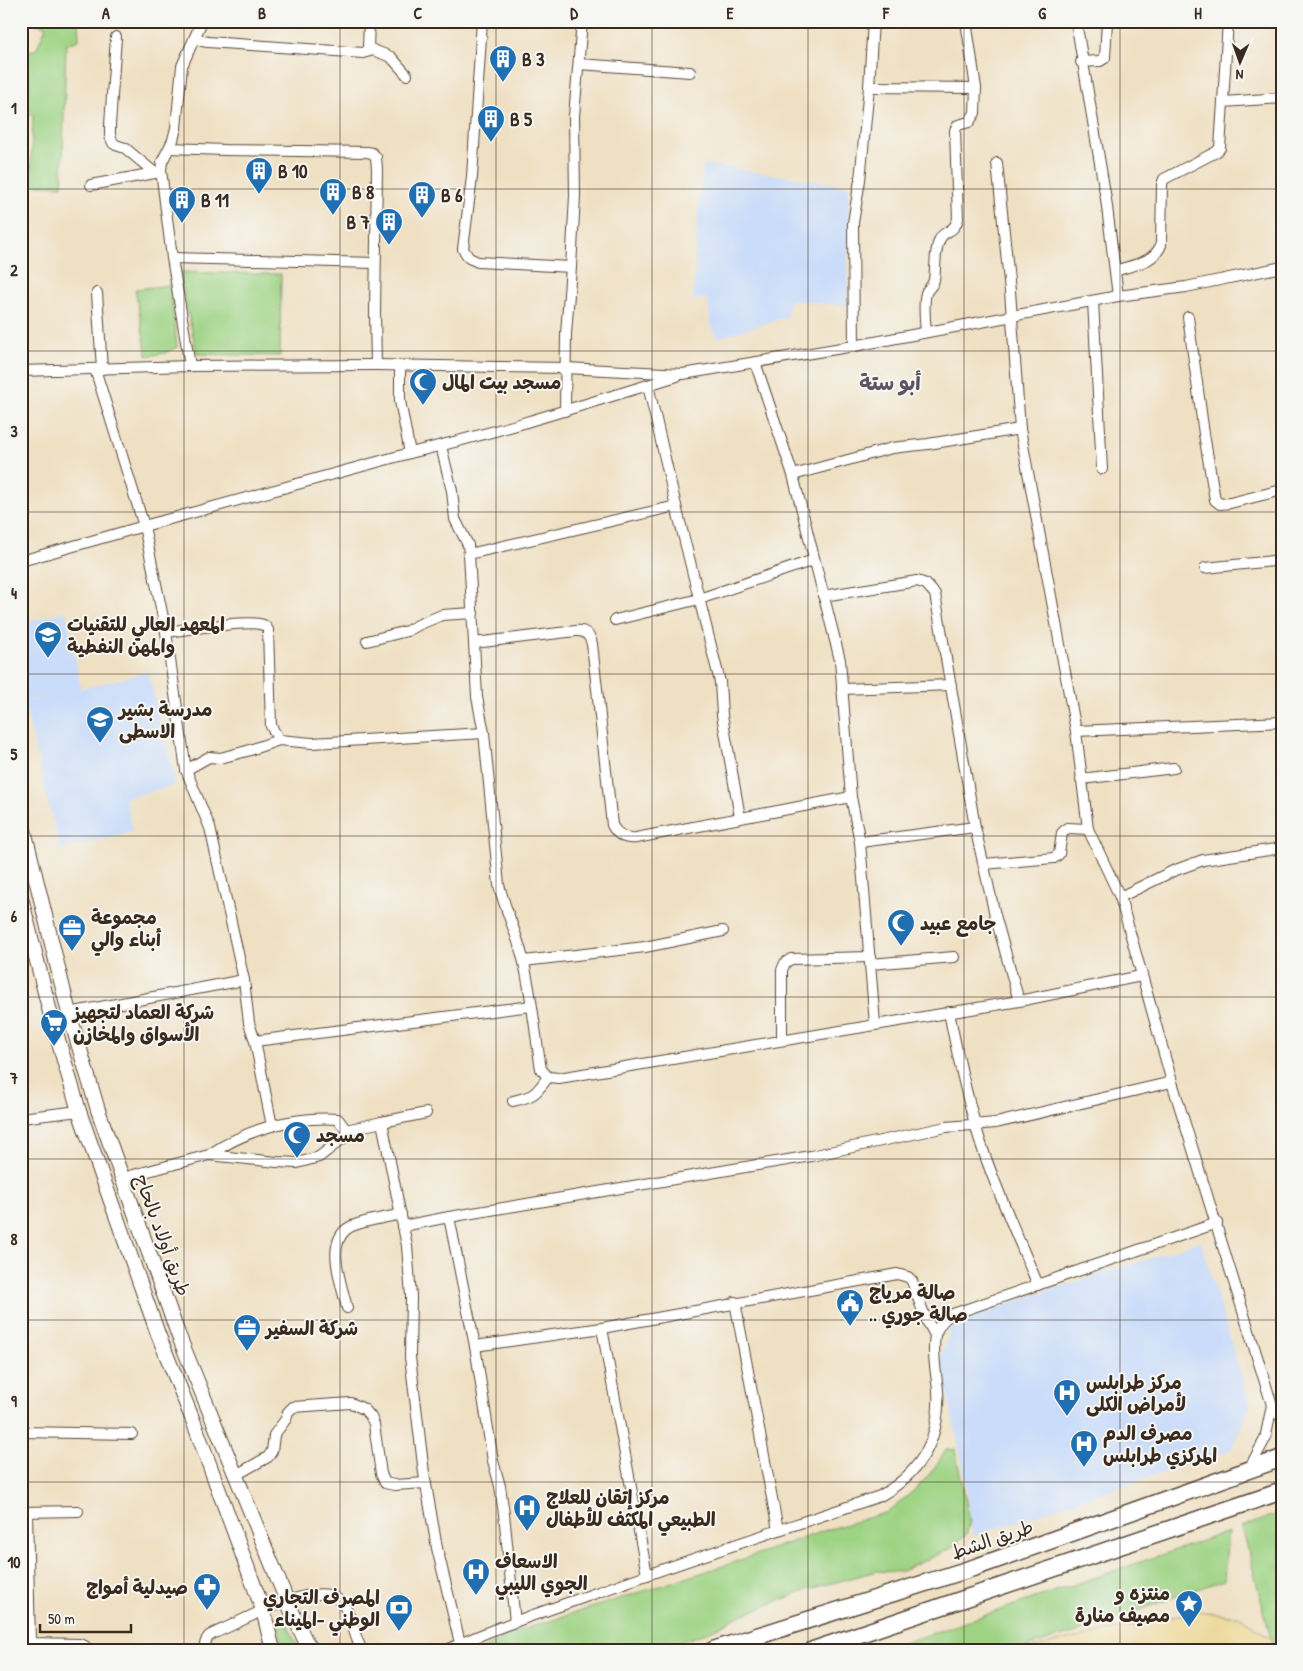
<svg xmlns="http://www.w3.org/2000/svg" width="1303" height="1671" viewBox="0 0 1303 1671" font-family="'Patrick Hand','Playpen Sans Arabic',sans-serif">
<style>
.built{fill:#c9dcf9}
.green{fill:#9ed384;stroke:#6c7e51}
.sand{fill:#eeda9e;stroke:#94825e}
.lines{fill:none;stroke-linecap:round;stroke-linejoin:round}
.minor-casing{stroke:#564537;stroke-width:12}
.secondary-casing{stroke:#564537;stroke-width:16}
.trunk-casing{stroke:#564537;stroke-width:19}
.minor{stroke:#fff;stroke-width:10}
.secondary{stroke:#fff;stroke-width:14}
.trunk{stroke:#fff;stroke-width:16}
.grid{fill:none;stroke:#3b2a1e;stroke-width:1;stroke-opacity:0.55}
.labels{text-anchor:middle;stroke-width:4;stroke-linejoin:round;paint-order:stroke}
.poi-label{font-size:19px;font-weight:bold;fill:#3b2a1e;stroke:#f6f6f2;text-anchor:start}
.street-label{font-size:19px;fill:#3b2a1e;stroke:#f6f6f2}
.quarter-label{font-size:21px;font-weight:bold;fill:#605260;stroke:#f6f6f2}
.neatline{fill:none;stroke:#3b2a1e;stroke-width:2}
.grid-label{font-size:16px;text-anchor:middle;font-weight:bold;fill:#3b2a1e}
</style>
<rect width="100%" height="100%" fill="#f6f6f2"/>
<filter id="ink" filterUnits="userSpaceOnUse"><feTurbulence type="fractalNoise" baseFrequency=".02" numOctaves="2"/><feDisplacementMap in="SourceGraphic" scale="10" xChannelSelector="R" yChannelSelector="G"/><feConvolveMatrix kernelMatrix="1 2 1 2 8 2 1 2 1" color-interpolation-filters="sRGB"/></filter>
<filter id="wash" filterUnits="userSpaceOnUse"><feTurbulence type="fractalNoise" baseFrequency=".0096" numOctaves="4" result="noise"/><feDisplacementMap in="SourceGraphic" scale="20" xChannelSelector="R" yChannelSelector="G"/><feGaussianBlur stdDeviation="1.12" result="paint"/><feColorMatrix in="noise" values="0 0 0 0 0 0 0 0 0 0 0 0 0 0 0 0 0 1.4 0 .05"/><feComposite in="paint" operator="in"/></filter>
<g filter="url(#wash)">
<rect width="100%" height="100%" fill="#efe0c3"/>
<g class="built">
<polygon points="704,164 849,186 847,306 789,300 787,317 717,338 711,323 707,298 693,300 698,211"/>
<polygon points="66,611 81,689 148,672 176,785 125,798 133,832 60,850 24,703 51,696 21,702 21,624"/>
<polygon points="1201,1241 1250,1406 1231,1450 973,1536 964,1472 940,1359 953,1321 1141,1261"/>
</g>
<g class="green">
<polygon points="30,21 78,21 79,40 66,44 62,186 30,185 33,115 21,113 21,51 36,50 46,27"/>
<polygon points="179,272 281,274 280,356 197,354"/>
<polygon points="170,285 177,347 165,353 147,356 135,289"/>
<polygon points="955,1449 970,1521 966,1535 950,1549 900,1572 877,1571 810,1589 739,1616 717,1628 695,1637 652,1650 481,1650 511,1633 723,1566 823,1531 888,1512 918,1487 933,1470 946,1450"/>
<polygon points="1282,1512 1282,1650 1274,1650 1242,1527"/>
<polygon points="1228,1532 1224,1580 1179,1595 1098,1626 1016,1650 883,1650"/>
<polygon points="284,1616 299,1650 285,1650 275,1620"/>
</g>
<polygon class="sand" points="1197,1611 1239,1616 1272,1639 1274,1650 1023,1650"/>
</g>
<g filter="url(#ink)">
<g class="lines">
<defs>
<g id="minor">
<polyline points="482,21 472,177 463,249 469,258 478,262 571,267 566,334 565,411"/>
<polyline points="1076,21 1106,199 1118,296"/>
<polyline points="1228,21 1223,102 1282,98"/>
<polyline points="116,37 110,125 110,136 113,143 116,145 125,148 155,173"/>
<polyline points="196,37 202,41 208,42 363,53 370,51 368,48 369,21"/>
<polyline points="368,48 391,57 407,75"/>
<polyline points="1081,62 1100,61 1105,58 1107,21"/>
<polyline points="579,64 690,72"/>
<polyline points="869,87 976,88"/>
<polyline points="170,148 225,150 367,152 372,153 376,157 377,169 375,313 376,365"/>
<polyline points="997,163 1010,291 1020,429 1076,731 1088,829 1120,897 1172,1082 1272,1405 1282,1419"/>
<polyline points="91,185 160,172"/>
<polyline points="172,258 375,263"/>
<polyline points="571,267 575,196 574,116 582,21"/>
<path d="M1115 271C1132 265 1154 263 1161 245L1162 184 1164 179 1216 152 1220 148 1223 102"/>
<polyline points="97,293 102,369"/>
<polyline points="1093,301 1102,469"/>
<polyline points="1188,317 1204,434 1215,500 1220,504 1230,503 1282,490"/>
<path d="M926 332C925 320 923 305 926 293 928 288 933 286 934 280 936 267 934 254 939 241 943 229 953 235 958 219L955 130 958 125 969 122 975 113 976 88 966 21"/>
<polyline points="854,346 853,223 860,180 869,87 873,21"/>
<polyline points="755,362 793,475 840,660 851,797 860,842 875,1024"/>
<polyline points="190,366 172,258 161,170 162,162 173,140 176,128 182,66 202,21"/>
<polyline points="400,366 400,401 410,453"/>
<polyline points="95,369 144,526 166,632 186,770 210,828 244,980 249,1023 255,1041 531,1006"/>
<polyline points="21,371 190,366 376,365 566,368 683,374 854,346 1118,296 1186,287 1282,267"/>
<polyline points="648,385 676,506 720,682 722,715 740,817"/>
<path d="M441 446 452 491 455 519 468 545 469 554 477 697 484 733 499 885C505 910 517 933 523 959 532 995 535 1033 541 1069L548 1077 559 1078 1019 1001 1141 976"/>
<polyline points="793,475 892,448 928,444 1020,429"/>
<polyline points="469,554 676,506"/>
<path d="M21 561 144 526 410 453C500 432 589 403 677 376"/>
<polyline points="1205,568 1282,560"/>
<polyline points="823,596 917,581 926,584 935,594 975,827 995,915 1019,1001"/>
<polyline points="615,620 699,599 814,560"/>
<path d="M166 632C184 630 250 619 263 625 266 626 267 628 268 630L271 726 279 740 312 743 484 733"/>
<polyline points="367,641 407,631 420,624 442,615 473,613"/>
<path d="M474 643 576 631C585 630 590 635 592 644L612 825C617 835 625 839 636 838L851 797"/>
<polyline points="842,689 951,685"/>
<polyline points="1076,731 1282,722"/>
<polyline points="186,770 209,757 220,758 247,751 279,740"/>
<polyline points="1081,779 1174,768"/>
<polyline points="860,842 975,827"/>
<polyline points="984,864 1054,858 1059,854 1062,833 1067,828 1088,829"/>
<polyline points="1120,897 1173,871 1203,860 1282,848"/>
<polyline points="524,961 645,947 723,931"/>
<polyline points="870,964 954,957"/>
<path d="M949 1012C958 1058 968 1105 983 1150 999 1196 1019 1240 1038 1285"/>
<polyline points="69,1013 244,980"/>
<polyline points="782,1040 782,970 785,963 791,959 870,957"/>
<polyline points="255,1041 272,1126"/>
<path d="M513 1101C534 1096 535 1095 548 1077"/>
<polyline points="21,1118 79,1111"/>
<polyline points="382,1122 426,1113"/>
<polyline points="346,1130 382,1122 407,1246 411,1296 410,1357 424,1473 437,1548 460,1643"/>
<path d="M122 1178 209 1155 277 1162 297 1163 319 1157 346 1136V1130L338 1119C293 1116 247 1129 209 1155"/>
<polyline points="449,1217 475,1346 493,1461 500,1486 504,1514 515,1622"/>
<polyline points="403,1226 449,1217 811,1156 946,1127 996,1123 1172,1082"/>
<polyline points="735,1302 778,1530"/>
<path d="M347 1308C342 1285 323 1239 352 1226 366 1220 386 1218 401 1214"/>
<polyline points="602,1328 647,1575"/>
<polyline points="475,1346 602,1328 897,1274 908,1277 912,1281 925,1317 935,1335"/>
<polyline points="21,1432 132,1434"/>
<polyline points="1249,1469 1265,1439 1272,1405"/>
<polyline points="236,1475 268,1457 272,1451 274,1435 286,1419 288,1412 293,1407 351,1403 364,1409 371,1417 374,1424 381,1474 385,1483 394,1485 426,1483"/>
<polyline points="22,1512 78,1511"/>
<polyline points="27,1512 30,1643 79,1644 85,1646 87,1650"/>
<path d="M204 1650C205 1645 205 1640 209 1636 215 1632 224 1629 230 1626 252 1615 312 1585 334 1597 352 1606 352 1634 362 1650"/>
<path d="M447 1650C495 1627 546 1611 596 1593 690 1559 786 1528 880 1496 922 1472 941 1438 938 1390 936 1372 932 1353 935 1335 938 1326 942 1320 950 1315L1217 1223"/>
</g>
<g id="secondary">
<polyline points="21,818 69,1013 98,1110 178,1334 287,1601 305,1640 312,1650"/>
<polyline points="21,898 51,1016 79,1111 158,1334 194,1423 263,1610 273,1650"/>
</g>
<g id="trunk">
<polyline points="713,1650 976,1567 1282,1458"/>
<polyline points="813,1650 1282,1491"/>
</g>
</defs>
<use href="#minor" class="minor-casing"/>
<use href="#secondary" class="secondary-casing"/>
<use href="#trunk" class="trunk-casing"/>
<use href="#minor" class="minor"/>
<use href="#secondary" class="secondary"/>
<use href="#trunk" class="trunk"/>
</g>
</g>
<path class="grid" d="M184 21V1650M340 21V1650M496 21V1650M652 21V1650M808 21V1650M964 21V1650M1120 21V1650M21 189H1282M21 351H1282M21 512H1282M21 674H1282M21 836H1282M21 997H1282M21 1159H1282M21 1320H1282M21 1482H1282"/>
<defs>
<symbol id="building-pin" viewBox="-11 -11 22 30"><path d="M0 17L-7.5 6A9.5 9.5 0 1 1 7.5 6Z" fill="#1f6fb2" stroke="#f6f6f2"/><path d="M-4-6H4V6H1V3H-1V6H-4ZM-2.5-4.3h1.7v1.8h-1.7ZM.8-4.3h1.7v1.8H.8ZM-2.5-1h1.7V.8h-1.7ZM.8-1h1.7V.8H.8Z" fill="#fff"/></symbol>
<symbol id="mosque-pin" viewBox="-11 -11 22 30"><path d="M0 17L-7.5 6A9.5 9.5 0 1 1 7.5 6Z" fill="#1f6fb2" stroke="#f6f6f2"/><path d="M3.5-4.9A6 6 0 1 0 3.5 4.9A5 5 0 1 1 3.5-4.9Z" fill="#fff"/></symbol>
<symbol id="university-pin" viewBox="-11 -11 22 30"><path d="M0 17L-7.5 6A9.5 9.5 0 1 1 7.5 6Z" fill="#1f6fb2" stroke="#f6f6f2"/><path d="M0-5L7-2L0 1L-7-2ZM-4 1L0 2.5L4 1V4Q0 6-4 4Z" fill="#fff"/></symbol>
<symbol id="school-pin" viewBox="-11 -11 22 30"><path d="M0 17L-7.5 6A9.5 9.5 0 1 1 7.5 6Z" fill="#1f6fb2" stroke="#f6f6f2"/><path d="M0-5L7-2L0 1L-7-2ZM-4 1L0 2.5L4 1V4Q0 6-4 4Z" fill="#fff"/></symbol>
<symbol id="office-pin" viewBox="-11 -11 22 30"><path d="M0 17L-7.5 6A9.5 9.5 0 1 1 7.5 6Z" fill="#1f6fb2" stroke="#f6f6f2"/><path d="M-6-3h4V-5.5h4V-3h4V5H-6ZM-1-4.5V-3h2v-1.5ZM-6 0V1H6V0Z" fill="#fff"/></symbol>
<symbol id="supermarket-pin" viewBox="-11 -11 22 30"><path d="M0 17L-7.5 6A9.5 9.5 0 1 1 7.5 6Z" fill="#1f6fb2" stroke="#f6f6f2"/><path d="M-6-5.5h2.5l.6 2H6L4.5 2H-2.5L-4.4-4H-6ZM-1.5 3.2a1.3 1.3 0 1 0 .1 0ZM3 3.2a1.3 1.3 0 1 0 .1 0Z" fill="#fff"/></symbol>
<symbol id="civic-pin" viewBox="-11 -11 22 30"><path d="M0 17L-7.5 6A9.5 9.5 0 1 1 7.5 6Z" fill="#1f6fb2" stroke="#f6f6f2"/><path d="M-.6-6.5H3V-4.5H.6V-3L4-1V1h2V6H-6V1h2V-1L-.6-3ZM-1.2 2.5V6h2.4V2.5Z" fill="#fff"/></symbol>
<symbol id="hospital-pin" viewBox="-11 -11 22 30"><path d="M0 17L-7.5 6A9.5 9.5 0 1 1 7.5 6Z" fill="#1f6fb2" stroke="#f6f6f2"/><path d="M-5-5h3v3.5h4V-5h3V5h-3V1.5h-4V5h-3Z" fill="#fff"/></symbol>
<symbol id="pharmacy-pin" viewBox="-11 -11 22 30"><path d="M0 17L-7.5 6A9.5 9.5 0 1 1 7.5 6Z" fill="#1f6fb2" stroke="#f6f6f2"/><path d="M-2-6h4v4h4v4h-4v4h-4v-4h-4v-4h4Z" fill="#fff"/></symbol>
<symbol id="sight-pin" viewBox="-11 -11 22 30"><path d="M0 17L-7.5 6A9.5 9.5 0 1 1 7.5 6Z" fill="#1f6fb2" stroke="#f6f6f2"/><path d="M0-6L1.8-2.2L6-1.7L2.9 1.2L3.7 5.4L0 3.3L-3.7 5.4L-2.9 1.2L-6-1.7L-1.8-2.2Z" fill="#fff"/></symbol>
<symbol id="bank-pin" viewBox="-11 -11 22 30"><path d="M0 17L-7.5 6A9.5 9.5 0 1 1 7.5 6Z" fill="#1f6fb2" stroke="#f6f6f2"/><path d="M-6-4H6V4H-6ZM0-2.3a2.3 2.3 0 1 0 0 4.6a2.3 2.3 0 1 0 0-4.6Z" fill="#fff"/></symbol>
</defs>
<g fill-rule="evenodd">
<use href="#building-pin" x="487" y="43" width="32" height="43"/>
<use href="#building-pin" x="475" y="103" width="32" height="43"/>
<use href="#building-pin" x="243" y="155" width="32" height="43"/>
<use href="#building-pin" x="317" y="176" width="32" height="43"/>
<use href="#building-pin" x="406" y="179" width="32" height="43"/>
<use href="#building-pin" x="166" y="184" width="32" height="43"/>
<use href="#building-pin" x="373" y="206" width="32" height="43"/>
<use href="#mosque-pin" x="407" y="366" width="32" height="43"/>
<use href="#university-pin" x="32" y="619" width="32" height="43"/>
<use href="#school-pin" x="84" y="704" width="32" height="43"/>
<use href="#mosque-pin" x="885" y="907" width="32" height="43"/>
<use href="#office-pin" x="56" y="912" width="32" height="43"/>
<use href="#supermarket-pin" x="38" y="1007" width="32" height="43"/>
<use href="#mosque-pin" x="281" y="1119" width="32" height="43"/>
<use href="#civic-pin" x="834" y="1287" width="32" height="43"/>
<use href="#office-pin" x="231" y="1312" width="32" height="43"/>
<use href="#hospital-pin" x="1051" y="1377" width="32" height="43"/>
<use href="#hospital-pin" x="1068" y="1428" width="32" height="43"/>
<use href="#hospital-pin" x="511" y="1492" width="32" height="43"/>
<use href="#hospital-pin" x="460" y="1556" width="32" height="43"/>
<use href="#pharmacy-pin" x="191" y="1571" width="32" height="43"/>
<use href="#sight-pin" x="1173" y="1588" width="32" height="43"/>
<use href="#bank-pin" x="383" y="1592" width="32" height="43"/>
</g>
<g class="labels">
<g class="poi-label">
<text x="522" y="66">B 3</text>
<text x="510" y="126">B 5</text>
<text x="278" y="178">B 10</text>
<text x="352" y="199">B 8</text>
<text x="441" y="202">B 6</text>
<text x="201" y="207">B 11</text>
<text x="370" y="229" text-anchor="end">B 7</text>
<text x="442" y="389">مسجد بيت المال</text>
<text x="67" y="631">المعهد العالي للتقنيات<tspan x="67" dy="22">والمهن النفطية</tspan></text>
<text x="119" y="716">مدرسة بشير<tspan x="119" dy="22">الاسطى</tspan></text>
<text x="91" y="924">مجموعة<tspan x="91" dy="22">أبناء والي</tspan></text>
<text x="920" y="930">جامع عبيد</text>
<text x="73" y="1019">شركة العماد لتجهيز<tspan x="73" dy="22">الأسواق والمخازن</tspan></text>
<text x="316" y="1142">مسجد</text>
<text x="869" y="1299">صالة مرياج<tspan x="869" dy="22">.. صالة جوري</tspan></text>
<text x="266" y="1335">شركة السفير</text>
<text x="1086" y="1389">مركز طرابلس<tspan x="1086" dy="22">لأمراض الكلى</tspan></text>
<text x="1103" y="1440">مصرف الدم<tspan x="1103" dy="22">المركزي طرابلس</tspan></text>
<text x="546" y="1504">مركز إتقان للعلاج<tspan x="546" dy="22">الطبيعي المكثف للأطفال</tspan></text>
<text x="495" y="1568">الاسعاف<tspan x="495" dy="22">الجوي الليبي</tspan></text>
<text x="188" y="1594" text-anchor="end">صيدلية أمواج</text>
<text x="1170" y="1600" text-anchor="end">منتزه و<tspan x="1170" dy="22">مصيف منارة</tspan></text>
<text x="380" y="1604" text-anchor="end">المصرف التجاري<tspan x="380" dy="22">الوطني -الميناء</tspan></text>
</g>
<g class="street-label">
<text transform="translate(163 1235) rotate(70)" y="7">طريق أولاد بالحاج</text>
<text transform="translate(992 1539) rotate(-19)" y="7">طريق الشط</text>
</g>
<g class="quarter-label">
<text x="890" y="390">أبو ستة</text>
</g>
</g>
<rect width="1303" height="1671" fill="none" stroke="#f6f6f2" stroke-width="55"/>
<g transform="translate(1240 62) rotate(182)" stroke="#f6f6f2" stroke-width="4" paint-order="stroke">
<path d="M0-4L9 19L0 12L-9 19Z" fill="#3b2a1e"/>
<text y="-8" font-size="14" font-weight="bold" text-anchor="middle" fill="#3b2a1e">N</text>
</g>
<path d="M40 1624v8h91v-8" fill="none" stroke="#3b2a1e" stroke-width="2.5"/>
<text x="48" y="1624" font-size="15" fill="#3b2a1e" stroke="#f6f6f2" stroke-width="4" paint-order="stroke">50 m</text>
<rect x="28" y="28" width="1248" height="1616" class="neatline"/>
<g class="grid-label">
<text x="106" y="19">A</text>
<text x="262" y="19">B</text>
<text x="418" y="19">C</text>
<text x="574" y="19">D</text>
<text x="730" y="19">E</text>
<text x="886" y="19">F</text>
<text x="1042" y="19">G</text>
<text x="1198" y="19">H</text>
<text x="14" y="114">1</text>
<text x="14" y="276">2</text>
<text x="14" y="437">3</text>
<text x="14" y="599">4</text>
<text x="14" y="760">5</text>
<text x="14" y="922">6</text>
<text x="14" y="1084">7</text>
<text x="14" y="1245">8</text>
<text x="14" y="1407">9</text>
<text x="14" y="1568">10</text>
</g>
</svg>
